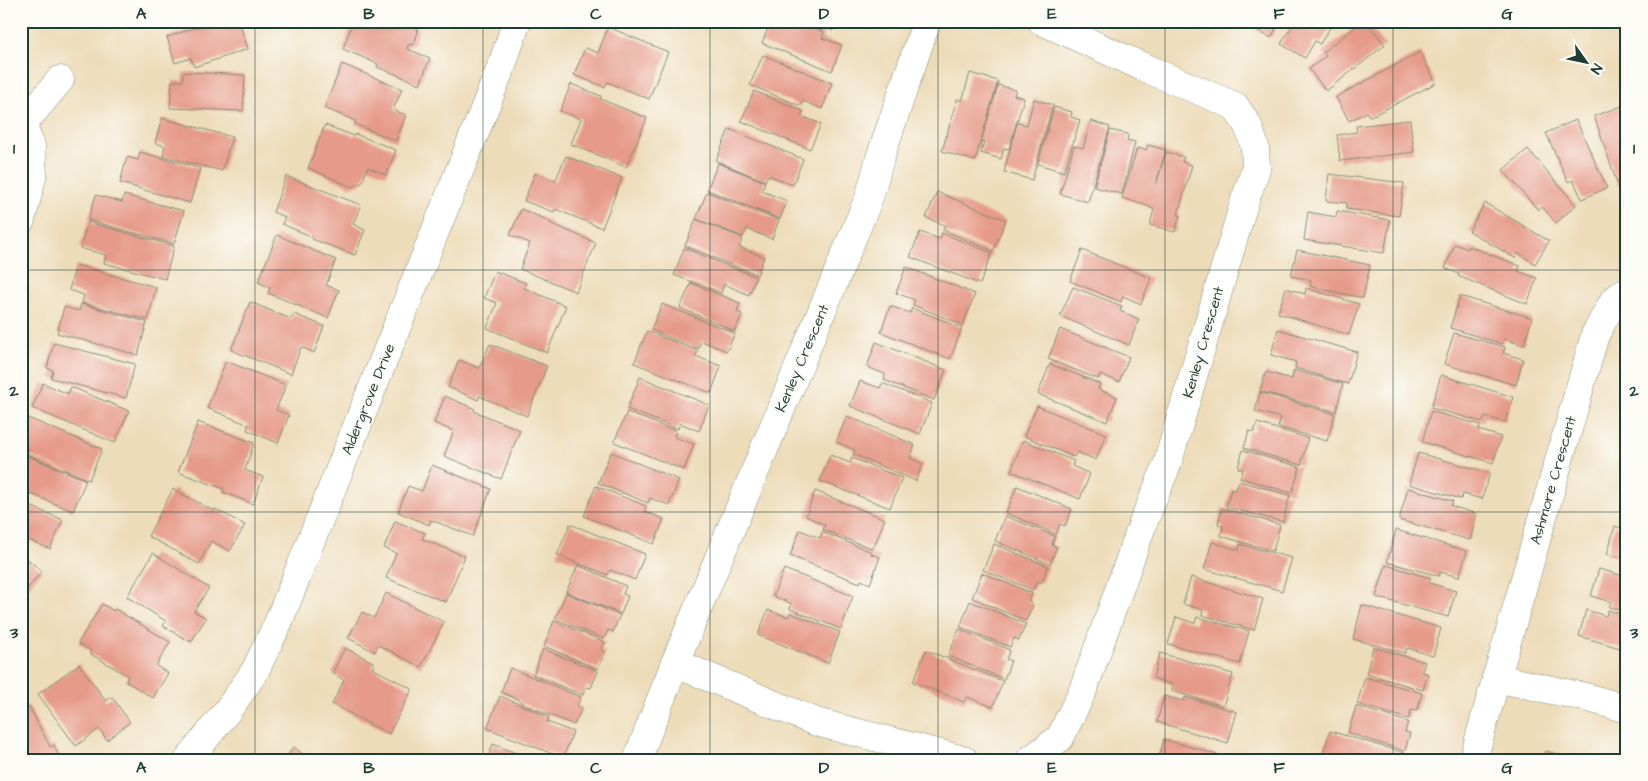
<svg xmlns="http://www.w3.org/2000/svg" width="1648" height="781" viewBox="0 0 1648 781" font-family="'Architects Daughter',sans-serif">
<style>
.building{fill:#e69b8a}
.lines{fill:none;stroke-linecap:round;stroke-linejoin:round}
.minor-casing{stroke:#868c77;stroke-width:29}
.tertiary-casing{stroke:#868c77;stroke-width:29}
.minor{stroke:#fff;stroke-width:28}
.tertiary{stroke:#fff;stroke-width:28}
.grid{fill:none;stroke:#1f3d34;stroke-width:1;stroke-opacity:0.55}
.labels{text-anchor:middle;stroke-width:4;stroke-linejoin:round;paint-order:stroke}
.street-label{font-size:15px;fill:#1f3d34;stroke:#fdfcf7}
.neatline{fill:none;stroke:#1f3d34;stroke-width:2}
.grid-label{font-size:16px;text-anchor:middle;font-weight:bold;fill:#1f3d34}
</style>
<rect width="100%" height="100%" fill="#fdfcf7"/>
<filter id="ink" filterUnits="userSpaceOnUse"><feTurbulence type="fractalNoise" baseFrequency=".02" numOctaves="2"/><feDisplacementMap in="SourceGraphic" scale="10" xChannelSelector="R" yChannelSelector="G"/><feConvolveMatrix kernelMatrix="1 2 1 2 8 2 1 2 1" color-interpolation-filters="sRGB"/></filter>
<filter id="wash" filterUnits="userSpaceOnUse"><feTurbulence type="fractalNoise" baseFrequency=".0096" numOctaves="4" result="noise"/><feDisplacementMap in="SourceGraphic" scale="20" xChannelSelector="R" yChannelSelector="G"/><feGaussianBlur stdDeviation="1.12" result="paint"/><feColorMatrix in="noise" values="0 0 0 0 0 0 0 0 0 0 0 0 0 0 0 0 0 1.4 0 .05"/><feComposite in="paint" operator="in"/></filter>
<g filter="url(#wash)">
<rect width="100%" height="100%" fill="#eddcba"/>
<g id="blocks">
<g class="building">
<polygon points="216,21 239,21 248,49 194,67 191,58 175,63 167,37"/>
<polygon points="353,21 399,21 417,28 418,32 414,44 408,45 407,49 430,58 420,84 377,67 378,64 343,49"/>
<polygon points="643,21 666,21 665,27"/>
<polygon points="771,21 798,21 824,32 822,38 842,45 832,71 762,43"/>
<polygon points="816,21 837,21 832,31"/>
<polygon points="1221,21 1235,21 1232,26"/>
<polygon points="1250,21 1280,21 1271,38 1248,25"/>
<polygon points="1295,21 1334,21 1320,44 1315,41 1305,58 1281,44"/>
<polygon points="1363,21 1366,21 1385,45 1326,91 1309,69 1326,56 1323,52"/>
<polygon points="608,27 668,52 649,99 607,82 605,87 574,75 585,48 598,53"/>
<polygon points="1420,52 1436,83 1376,114 1369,116 1367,112 1349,121 1336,97"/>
<polygon points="763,55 832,83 822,109 803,101 801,106 750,85"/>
<polygon points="342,64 402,89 393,110 406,115 396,141 355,124 356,121 324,108"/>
<polygon points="188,72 245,75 243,111 170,108 172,81 183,81 183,73"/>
<polygon points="970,73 998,81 975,161 942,151 957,99 962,101"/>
<polygon points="571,84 601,96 600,99 647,118 626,167 571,144 581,119 560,111"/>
<polygon points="998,85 1016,90 1014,95 1024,98 1009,149 1004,148 1001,159 981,153 984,142 981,141"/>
<polygon points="754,91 803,111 801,116 821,124 810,149 741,121"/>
<polygon points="1034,99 1053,105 1032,180 1004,172 1017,123 1027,125"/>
<polygon points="1625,105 1627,109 1627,183 1618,186 1594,116"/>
<polygon points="1054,107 1072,112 1071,117 1080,120 1064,172 1038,164"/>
<polygon points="162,118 232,137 222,171 163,156 165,146 155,143"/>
<polygon points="1410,120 1414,152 1340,161 1337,135 1357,132 1356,126"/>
<polygon points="1576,120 1607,188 1582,199 1573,180 1568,182 1546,133"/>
<polygon points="1091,121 1110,127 1088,202 1060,194 1074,146 1083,148"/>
<polygon points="325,125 354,136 355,134 396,150 386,175 368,167 362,183 352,187 308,168"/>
<polygon points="729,129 803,159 793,185 768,175 765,181 716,161"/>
<polygon points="1110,130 1128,134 1127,140 1135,142 1122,194 1094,187"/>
<polygon points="1148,145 1166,150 1156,184 1166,152 1184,157 1182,162 1192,165 1178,215 1180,215 1175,232 1150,225 1154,209 1150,208 1150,207 1122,198 1137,148 1146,150"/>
<polygon points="1528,149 1576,205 1556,223 1542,207 1538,210 1503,170"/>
<polygon points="140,152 200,168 190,203 120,183 127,157 138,160"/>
<polygon points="566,156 622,178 602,228 555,209 554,212 524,201 535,173 555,181"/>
<polygon points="718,163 765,182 762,191 787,201 780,219 707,190"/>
<polygon points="1329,174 1404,183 1399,216 1346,209 1347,203 1326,201"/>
<polygon points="286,176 361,205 353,224 365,230 355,255 312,239 313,237 282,224 285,217 273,212"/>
<polygon points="707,192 779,220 772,239 747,229 743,237 696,219"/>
<polygon points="937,192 1006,220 993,251 943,230 945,225 926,218"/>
<polygon points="96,195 122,202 124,195 184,211 174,244 88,220"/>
<polygon points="1485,203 1549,241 1535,264 1518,253 1515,258 1469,231"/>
<polygon points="521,209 550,221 550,223 596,243 576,292 520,269 530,243 510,235"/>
<polygon points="1337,211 1390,220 1384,253 1304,240 1308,212 1336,217"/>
<polygon points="696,219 743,238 739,247 764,257 757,275 685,246"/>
<polygon points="88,222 174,246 165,279 104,263 106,255 80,248"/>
<polygon points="920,232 940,239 942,233 992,253 980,284 910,257"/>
<polygon points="277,235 336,260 326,285 339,290 328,318 268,293 270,288 258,282"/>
<polygon points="1455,244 1468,249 1469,246 1520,266 1518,271 1537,278 1527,304 1458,276 1459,274 1445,268"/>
<polygon points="684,248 756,277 749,295 724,284 721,293 674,275"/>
<polygon points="1082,250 1151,278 1141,304 1123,296 1121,302 1070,281"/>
<polygon points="1297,250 1370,265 1363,298 1317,288 1310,286 1311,280 1291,276"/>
<polygon points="76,265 156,287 148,320 82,303 84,295 69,290"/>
<polygon points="906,267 975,294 963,325 913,305 915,300 896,293"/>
<polygon points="495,271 526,283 524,288 566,306 547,353 487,328 497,303 484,298"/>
<polygon points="691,283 740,303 737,312 742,314 735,331 680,308"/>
<polygon points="1073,287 1122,306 1120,311 1139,319 1129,345 1060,316"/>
<polygon points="1286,288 1305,294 1306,288 1359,304 1349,335 1278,313"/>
<polygon points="1460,296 1532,318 1524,345 1504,339 1502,344 1450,328"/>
<polygon points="250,302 291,319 294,314 324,326 314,353 301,347 291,374 231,350"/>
<polygon points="81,304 147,322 138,355 57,333 64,307 79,311"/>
<polygon points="662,304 735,333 727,351 701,341 698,349 651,330"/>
<polygon points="890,306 910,313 912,308 962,328 950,359 881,332"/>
<polygon points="1060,329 1129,357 1119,382 1100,374 1098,379 1048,359"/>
<polygon points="1278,329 1357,352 1348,384 1295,368 1296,362 1271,355"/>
<polygon points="647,331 698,351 695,356 721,366 711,393 634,363"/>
<polygon points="1454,333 1505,347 1503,353 1523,359 1516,385 1444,364"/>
<polygon points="876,342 946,370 934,400 884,380 885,374 867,367"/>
<polygon points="54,343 135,364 126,398 51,378 53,370 47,368"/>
<polygon points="490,344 547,366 527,416 479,396 478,400 448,387 459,360 479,368"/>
<polygon points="226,361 286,385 276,410 289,415 278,443 247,430 249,425 207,408"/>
<polygon points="1050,364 1100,384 1098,389 1117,397 1107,422 1038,394"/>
<polygon points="1294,370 1343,384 1336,412 1260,391 1266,372 1292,379"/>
<polygon points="1441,375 1513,397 1505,422 1485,417 1483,422 1431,408"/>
<polygon points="640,377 709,405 699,431 680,423 678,429 627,409"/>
<polygon points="860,381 880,388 882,383 932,403 920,434 850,406"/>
<polygon points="43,383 68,394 71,387 129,411 115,443 32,408"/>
<polygon points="1260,392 1335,414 1327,441 1278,427 1281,418 1255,411"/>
<polygon points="445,396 475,409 474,411 520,430 501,479 444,456 454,431 434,423"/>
<polygon points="1037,406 1106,434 1096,460 1077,452 1074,457 1024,436"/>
<polygon points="1431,411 1480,425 1479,430 1501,437 1493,463 1422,442"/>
<polygon points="627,412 676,431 674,437 694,444 684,470 614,442"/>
<polygon points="847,416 915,445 910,458 923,464 916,481 853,454 855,450 836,442"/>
<polygon points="28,418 102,449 89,480 26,454 29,448 21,445 21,434"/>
<polygon points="198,422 254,443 245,470 263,477 253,504 223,492 224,489 178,472"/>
<polygon points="1257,423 1308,438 1301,465 1244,448 1249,431 1254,432"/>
<polygon points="1023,440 1074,461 1072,466 1090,474 1080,499 1011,471"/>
<polygon points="1243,450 1300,467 1292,493 1240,478 1243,469 1238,468"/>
<polygon points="611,452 679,480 669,505 650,498 648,503 598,483"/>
<polygon points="1418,453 1490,473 1482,499 1463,494 1461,499 1409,484"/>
<polygon points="23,454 86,480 73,511 21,490 21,458"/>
<polygon points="830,455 850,463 852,458 902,478 890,508 820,481"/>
<polygon points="432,465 491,489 473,536 431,520 429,525 398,512 408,486 422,491"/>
<polygon points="1239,481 1290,495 1283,522 1226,507 1231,489 1236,490"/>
<polygon points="596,486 646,506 645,512 664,519 654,544 584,516"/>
<polygon points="1017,486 1072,509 1065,526 1060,524 1056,534 1006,513"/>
<polygon points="1408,488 1453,501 1451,506 1477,514 1470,540 1399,520"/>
<polygon points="173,489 214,511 215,509 245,525 230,551 211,541 199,564 148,536"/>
<polygon points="1627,490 1627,522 1623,520 1626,511 1620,510"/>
<polygon points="815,491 885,519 873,549 823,530 825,525 806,516"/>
<polygon points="21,502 63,520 50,549 21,537"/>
<polygon points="1222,508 1280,525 1273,551 1221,536 1223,526 1218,524"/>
<polygon points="1005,516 1055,536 1052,545 1057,547 1050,564 995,541"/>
<polygon points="395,521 425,533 422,539 465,556 446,602 386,578 396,553 384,548"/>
<polygon points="570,524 645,554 635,580 610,570 608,575 557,555"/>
<polygon points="1615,526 1627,530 1627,559 1607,554"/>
<polygon points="800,530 820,538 822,532 872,552 871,554 880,557 870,584 861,580 860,583 790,556"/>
<polygon points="1396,530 1467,551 1459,577 1440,572 1439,576 1387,562"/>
<polygon points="1212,542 1239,550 1240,544 1292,558 1282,591 1204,569"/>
<polygon points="994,544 1048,566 1041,583 1037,581 1033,590 983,570"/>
<polygon points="153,553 209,588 194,611 206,618 191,642 163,626 166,621 127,597"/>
<polygon points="21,554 42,571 21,597"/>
<polygon points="578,565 626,586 623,594 628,596 621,614 566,592"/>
<polygon points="1386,565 1431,578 1429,583 1456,591 1448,617 1376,597"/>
<polygon points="784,569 853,596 841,629 790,609 792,604 773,596"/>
<polygon points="1599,569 1627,577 1627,612 1609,607 1611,602 1591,596"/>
<polygon points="982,573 1032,593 1029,602 1033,605 1026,621 972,598"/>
<polygon points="1191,577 1263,599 1254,630 1202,615 1203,610 1183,604"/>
<polygon points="386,593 444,622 421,667 378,645 375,652 348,638 362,612 374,618"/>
<polygon points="566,593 620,615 613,632 608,630 604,639 555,619"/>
<polygon points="970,601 1026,624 1019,640 1014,638 1010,647 960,627"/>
<polygon points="102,604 114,611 115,609 170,642 156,666 168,673 153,698 126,681 128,676 89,653 91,651 78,643"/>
<polygon points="1362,605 1441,628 1433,656 1407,648 1405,653 1353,639"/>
<polygon points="768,610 788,617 790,613 840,632 828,663 758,635"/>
<polygon points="1586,610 1606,616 1608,610 1627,616 1627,650 1579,636"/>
<polygon points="1176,617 1195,623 1197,617 1249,631 1240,664 1168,644"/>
<polygon points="554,621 605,642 601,650 605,652 598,669 544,646"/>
<polygon points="959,629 1010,650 1006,659 1011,661 1004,679 948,656"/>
<polygon points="1373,647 1425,662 1422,672 1428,674 1423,690 1366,674"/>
<polygon points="345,648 375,663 372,668 412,689 389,734 332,704 344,680 332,673"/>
<polygon points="543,649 598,671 591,688 586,687 583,695 533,675"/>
<polygon points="926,650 1003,681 993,707 967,697 964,702 913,682"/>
<polygon points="1160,653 1233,674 1223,706 1172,691 1173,685 1153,678"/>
<polygon points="79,664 106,701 112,697 130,722 107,740 99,729 76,746 38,694"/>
<polygon points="510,668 581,697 577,706 582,708 574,725 521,703 521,701 501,692"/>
<polygon points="1365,677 1422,693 1417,711 1411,710 1409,719 1357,704"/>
<polygon points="500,696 549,717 547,722 573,732 563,758 487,728"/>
<polygon points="1164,696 1184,701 1185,697 1237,712 1228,743 1157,722"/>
<polygon points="29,706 50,747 54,745 61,760 21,760 21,710"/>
<polygon points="1356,706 1408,722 1405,732 1410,733 1405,751 1348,733"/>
<polygon points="1330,731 1405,753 1403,760 1321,759"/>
<polygon points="1164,739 1231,759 1231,760 1158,760"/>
<polygon points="493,744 533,760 487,760"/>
<polygon points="294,747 310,760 284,760"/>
<polygon points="1546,751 1575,759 1575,760 1543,760"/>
</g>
</g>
</g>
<g filter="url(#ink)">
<use href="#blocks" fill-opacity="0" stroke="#868c77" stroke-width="1"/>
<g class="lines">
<defs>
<g id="minor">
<polyline points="22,125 60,80"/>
<polyline points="21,220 33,174 31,146 22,125"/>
<polyline points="675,663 816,722 964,760"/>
<polyline points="1496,678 1589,698 1627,709"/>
<polyline points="637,760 675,663 869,198 880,158 923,32 928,21"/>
<polyline points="1030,760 1060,738 1083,690 1143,523 1167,465 1244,203 1256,169 1255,147 1248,126 1235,106 1152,71 1042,21"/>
<polyline points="1473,760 1595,335 1614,300 1627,291"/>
</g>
<polyline id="tertiary" points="188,760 228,710 255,671 278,623 502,65 517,21"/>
</defs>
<use href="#minor" class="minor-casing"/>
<use href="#tertiary" class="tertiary-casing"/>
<use href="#minor" class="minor"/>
<use href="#tertiary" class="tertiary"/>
</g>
</g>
<path class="grid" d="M255 21V760M483 21V760M710 21V760M938 21V760M1165 21V760M1393 21V760M21 270H1627M21 512H1627"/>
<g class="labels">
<g class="street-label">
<text transform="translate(1203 342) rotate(-74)" y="5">Kenley Crescent</text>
<text transform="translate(802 358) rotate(-67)" y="5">Kenley Crescent</text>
<text transform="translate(368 399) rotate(-68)" y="5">Aldergrove Drive</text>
<text transform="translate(1553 480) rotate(-74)" y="5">Ashmore Crescent</text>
</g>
</g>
<rect width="1648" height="781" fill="none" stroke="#fdfcf7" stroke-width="55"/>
<g transform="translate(1586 62) rotate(123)" stroke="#fdfcf7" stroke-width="4" paint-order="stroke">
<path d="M0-4L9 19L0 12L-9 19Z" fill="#1f3d34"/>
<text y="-8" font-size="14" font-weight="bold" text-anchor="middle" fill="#1f3d34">N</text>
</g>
<rect x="28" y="28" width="1592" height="726" class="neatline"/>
<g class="grid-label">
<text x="141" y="19">A</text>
<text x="369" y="19">B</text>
<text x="596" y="19">C</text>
<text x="824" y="19">D</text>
<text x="1052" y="19">E</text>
<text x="1279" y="19">F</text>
<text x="1507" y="19">G</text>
<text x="14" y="154">1</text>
<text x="1634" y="154">1</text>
<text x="14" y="396">2</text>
<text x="1634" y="396">2</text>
<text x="14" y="638">3</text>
<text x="1634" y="638">3</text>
<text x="141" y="773">A</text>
<text x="369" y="773">B</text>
<text x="596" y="773">C</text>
<text x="824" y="773">D</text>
<text x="1052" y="773">E</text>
<text x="1279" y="773">F</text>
<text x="1507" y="773">G</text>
</g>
</svg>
